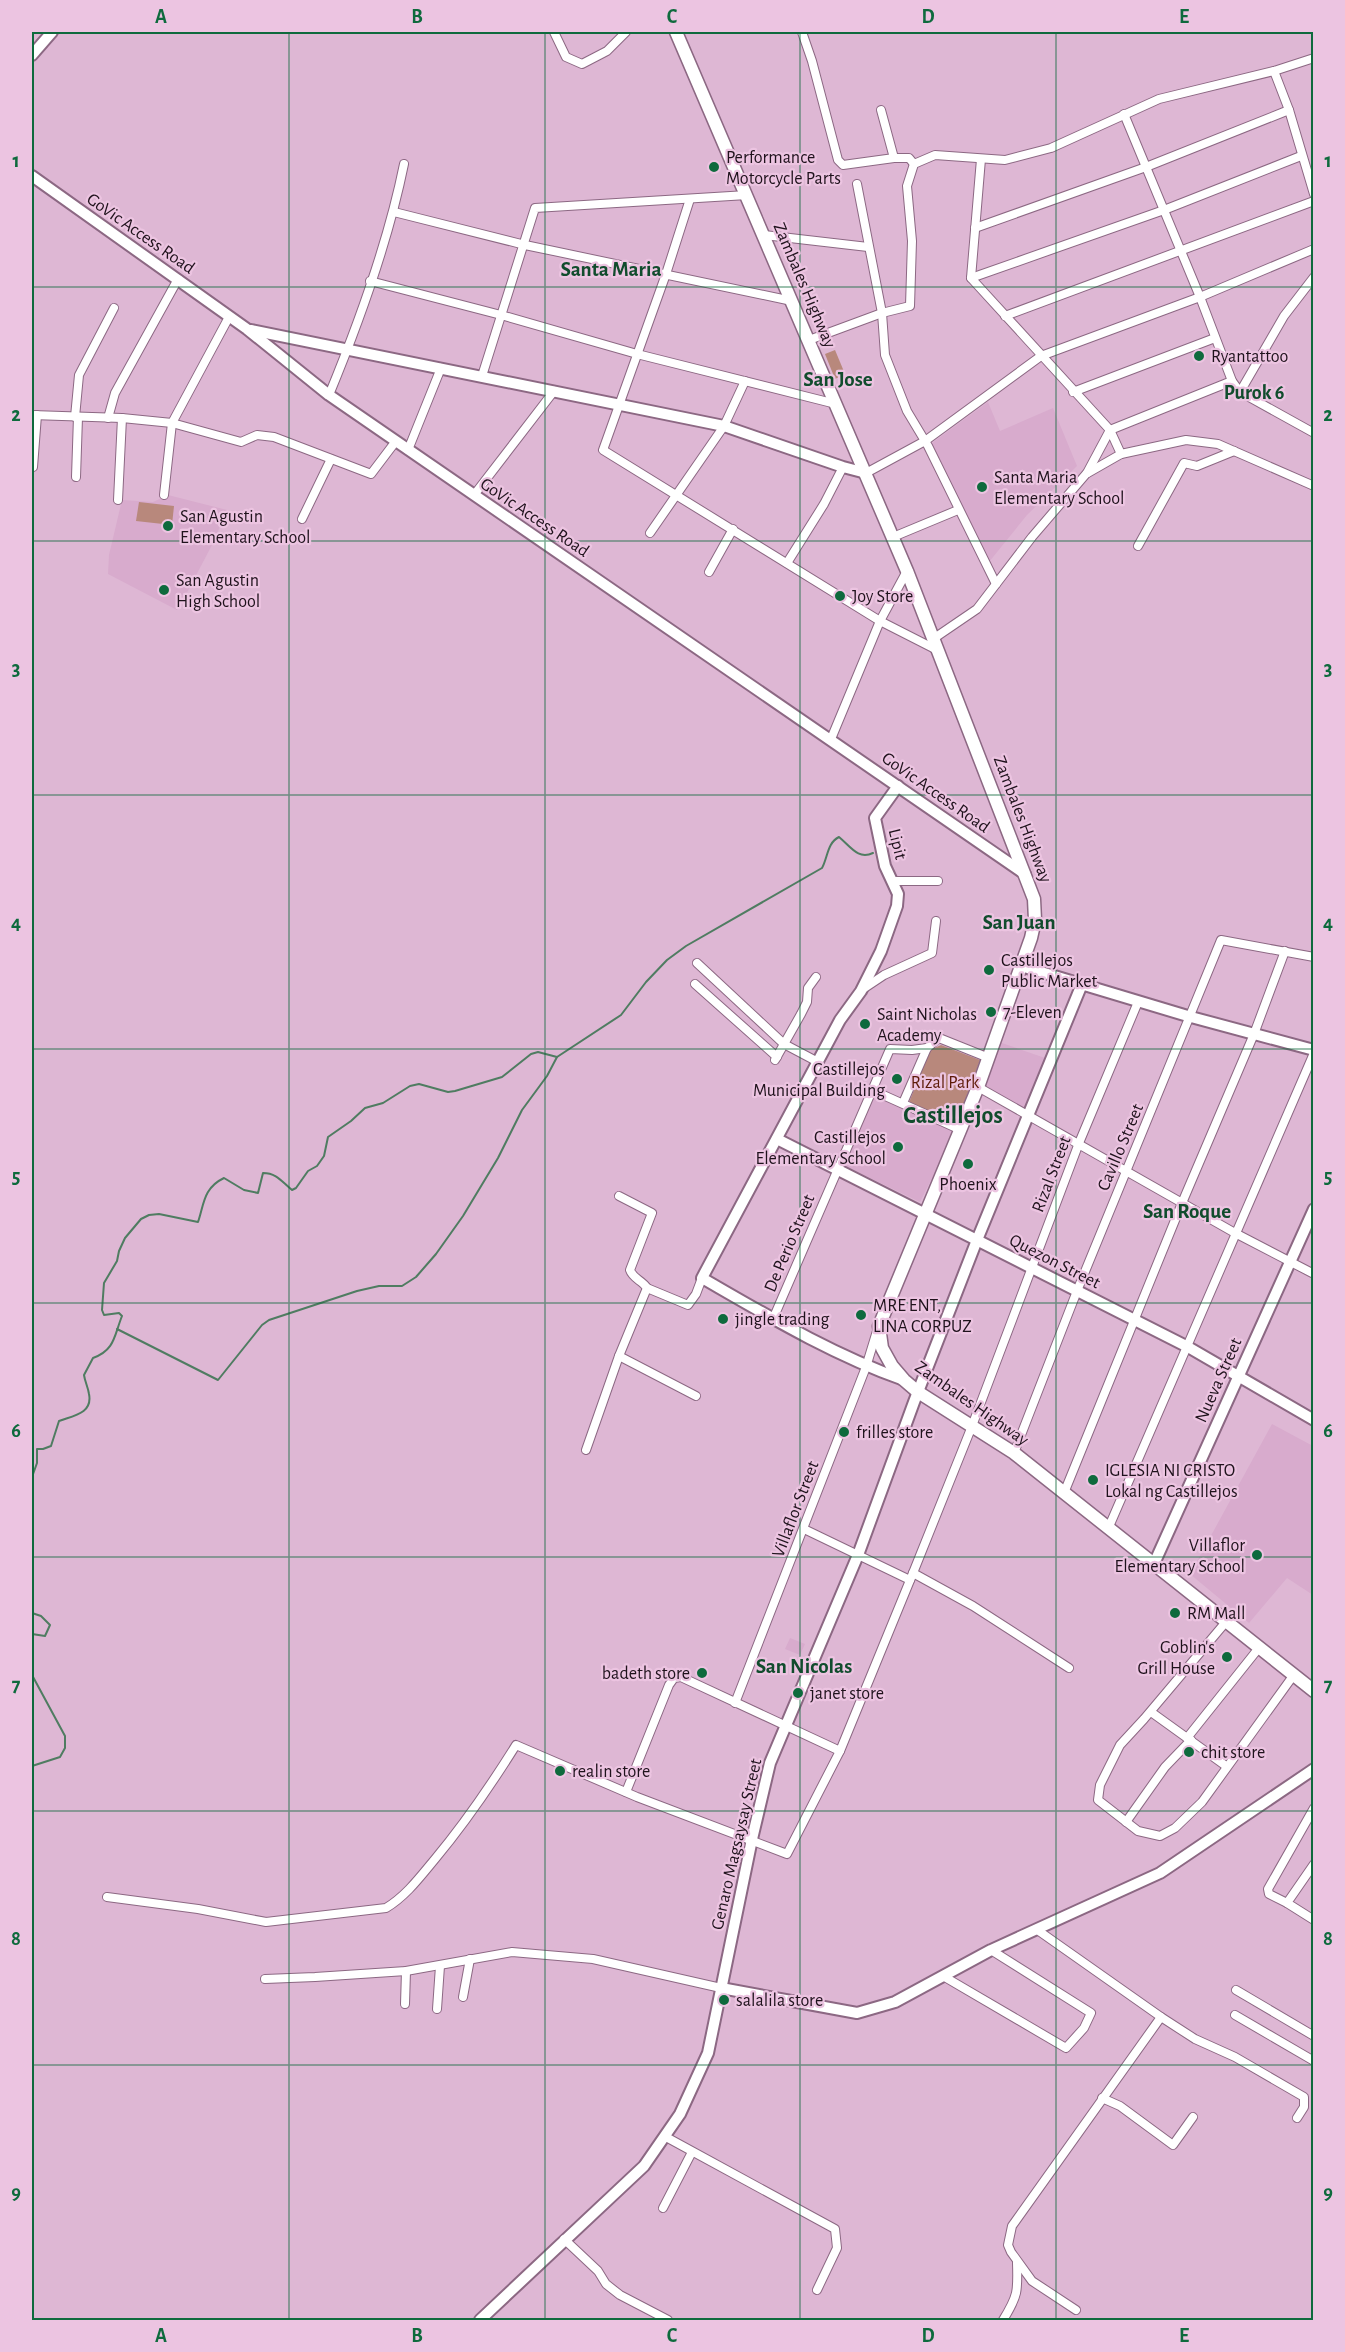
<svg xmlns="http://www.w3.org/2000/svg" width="1345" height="2352" viewBox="0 0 1345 2352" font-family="'Alegreya Sans',sans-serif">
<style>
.built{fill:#d8abcd}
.green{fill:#b8887c}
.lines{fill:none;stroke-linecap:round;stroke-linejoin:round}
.stream{stroke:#4f7c61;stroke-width:2}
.street-casing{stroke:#8c6883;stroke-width:10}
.secondary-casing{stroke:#8c6883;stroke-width:14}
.primary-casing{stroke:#8c6883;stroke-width:15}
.street{stroke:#fff;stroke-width:8}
.secondary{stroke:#fff;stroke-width:10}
.primary{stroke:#fff;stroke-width:12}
.grid{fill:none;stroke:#0e6a3d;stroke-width:1.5;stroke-opacity:0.55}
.poi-dot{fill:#0e6a3d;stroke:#ecc4e1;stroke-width:2}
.labels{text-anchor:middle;stroke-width:4.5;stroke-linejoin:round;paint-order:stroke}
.poi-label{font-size:18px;fill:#1f121c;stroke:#ecc4e1;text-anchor:start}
.street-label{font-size:18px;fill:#1f121c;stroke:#ecc4e1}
.park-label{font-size:18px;fill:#5d1a08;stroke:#ecc4e1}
.neighbourhood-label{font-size:20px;font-weight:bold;fill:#114c2d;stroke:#ecc4e1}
.quarter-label{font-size:21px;font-weight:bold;fill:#114c2d;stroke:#ecc4e1}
.district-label{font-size:24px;font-weight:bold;fill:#114c2d;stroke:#ecc4e1}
.neatline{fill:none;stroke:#0e6a3d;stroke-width:2}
.grid-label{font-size:20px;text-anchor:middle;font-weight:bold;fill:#0e6a3d}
</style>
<rect width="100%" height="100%" fill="#deb7d4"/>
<g class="built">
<polygon points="988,402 1000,431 1053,408 1077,466 1027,515 989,562 932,443"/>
<polygon points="168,495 227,510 213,543 180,606 177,610 108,574 109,555 122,500 153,502"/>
<polygon points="999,1042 1048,1059 1026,1109 983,1086"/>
<polygon points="873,1093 956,1130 920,1202 841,1164"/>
<polygon points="1272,1424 1313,1446 1313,1595 1287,1578 1249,1623 1190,1574"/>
<polygon points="790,1638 805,1644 800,1655 785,1649"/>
</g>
<g class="green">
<polygon points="835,350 845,374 835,379 825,354"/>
<polygon points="139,502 174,506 172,525 136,521"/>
<polygon points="941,1045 980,1060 956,1125 908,1105 930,1050"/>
</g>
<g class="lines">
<g class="stream">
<path d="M117 1329 218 1380 262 1325 269 1320 357 1291 379 1286H402L416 1277 436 1254 463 1216 498 1158 522 1110 547 1076 557 1057 621 1015 646 982 667 960 686 946 822 868C828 857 827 843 839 837 851 847 858 860 873 853"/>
<path d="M32 1477 37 1463V1449H43L51 1446 59 1421C72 1416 93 1414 89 1394 88 1387 85 1382 84 1375L93 1358C115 1350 114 1336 122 1316L119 1313 104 1315 102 1310 104 1283 117 1261 119 1251 125 1238 141 1219 149 1215 159 1214 198 1222C204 1205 203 1188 224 1178L244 1190 258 1193 263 1173C277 1173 282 1182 292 1190L296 1188 308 1171 317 1166 324 1156 328 1137 351 1121 365 1108 383 1103 410 1086 419 1084 448 1092 455 1091 502 1077 531 1054 538 1052 557 1057"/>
<polyline points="32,1613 41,1616 50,1625 45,1636 32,1634"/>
<polyline points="32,1675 65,1736 65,1748 60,1757 32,1766"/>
</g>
<defs>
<g id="street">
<polyline points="554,32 566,57 582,64 607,51 626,32"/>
<polyline points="802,32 812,61 838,160 843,165 894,158 909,158 914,164"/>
<polyline points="1274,71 1289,110 1314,194"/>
<polyline points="881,110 894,158"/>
<polyline points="1124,114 1200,297 1232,381 1240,392 1314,433"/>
<polyline points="981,159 971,278 1110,430 1232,381"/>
<polyline points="857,184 882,313 885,355 907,411 928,446 996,584"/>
<polyline points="690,199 666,274 603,450 880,621 937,650"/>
<polyline points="394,212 525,245 792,301"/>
<polyline points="975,228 1146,167 1289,110"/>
<polyline points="764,235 868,247"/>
<polyline points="971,278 1164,210 1301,156"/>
<polyline points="370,281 501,315 637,354 836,404"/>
<polyline points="1005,316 1314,201"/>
<polyline points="809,340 882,313 910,306 912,241 907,186 914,164 935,155 1005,160 1051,148 1159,99 1274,71 1314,58"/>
<polyline points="482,376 535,208 747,195"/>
<polyline points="1073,392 1215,338"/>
<polyline points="1240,392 1284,316 1314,277"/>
<path d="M329 395C360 320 388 243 404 164"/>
<polyline points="32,415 122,418 172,423 241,442 257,435 274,437 371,474 396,441"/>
<polyline points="75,417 79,375 114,308"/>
<polyline points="108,418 115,393 178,279"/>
<polyline points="1110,430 1121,454"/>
<polyline points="408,450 441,368"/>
<polyline points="33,467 37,415"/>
<polyline points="866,473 925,441 1041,356 1200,297 1314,249"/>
<polyline points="1087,473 1110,430"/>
<polyline points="76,477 78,417"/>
<polyline points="164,495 172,423 229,317"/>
<polyline points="474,495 554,391"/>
<polyline points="118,500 122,418"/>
<polyline points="302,519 331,459"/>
<polyline points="650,533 724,426 745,381"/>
<polyline points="893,537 958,510"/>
<polyline points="1138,546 1184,463 1197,466 1234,451"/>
<polyline points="787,563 824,504 843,467"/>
<polyline points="709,572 733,529"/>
<polyline points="933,639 977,609 1032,537 1086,474 1121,454 1186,440 1218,444 1314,486"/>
<polyline points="831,739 880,621 907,571"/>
<polyline points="894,881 938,881"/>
<polyline points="697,963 784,1044 818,1062"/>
<polyline points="695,984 777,1057"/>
<polyline points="863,989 884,975 932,953 936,921"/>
<polyline points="775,1060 801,1014 807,1002 808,988 816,977"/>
<polyline points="978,1087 1235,1233 1314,1274"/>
<polyline points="872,1090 961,1130"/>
<polyline points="903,1103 927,1048 939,1038 989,1058"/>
<polyline points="647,1288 688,1305 696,1294 702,1278"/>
<polyline points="773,1319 890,1049 912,1050 927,1048"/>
<polyline points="619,1356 696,1396"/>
<path d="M586 1450 619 1356 647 1288C642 1280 633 1279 630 1270L652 1213 619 1196"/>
<polyline points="1014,1453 1077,1291 1221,940 1314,957"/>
<polyline points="1064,1493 1182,1203 1254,1034 1285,951"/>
<polyline points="804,1529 910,1580"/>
<polyline points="1108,1529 1314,1053"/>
<polyline points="913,1573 973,1606 1069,1668"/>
<polyline points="1225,1623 1144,1719 1120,1745 1100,1785 1098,1800 1138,1831 1160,1836 1175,1828 1202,1802 1293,1676"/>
<polyline points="735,1703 866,1367 877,1331"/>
<polyline points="1151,1712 1226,1766"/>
<polyline points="1187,1738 1258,1649"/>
<polyline points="626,1792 669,1685 674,1678 681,1677 840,1751"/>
<polyline points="1126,1822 1165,1767 1191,1740"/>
<polyline points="1314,1864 1287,1903 1314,1920"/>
<path d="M107 1897 198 1909 266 1922 386 1908C406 1896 420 1877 435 1859 465 1823 491 1785 516 1745L637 1797 787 1854 840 1751 913 1573 972 1426 1079 1143 1138 1002"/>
<polyline points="1287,1903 1269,1894 1268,1889 1314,1808"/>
<polyline points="1036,1929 1161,2017 1012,2226 1008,2245 1011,2252 1032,2281 1076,2310"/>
<polyline points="943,1976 1066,2048 1084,2028 1091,2013 991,1950"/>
<polyline points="265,1979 315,1977 406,1971 512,1952 593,1959 721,1988"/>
<polyline points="1236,1990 1314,2036"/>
<polyline points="463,1997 470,1959"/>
<polyline points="405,2004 406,1971"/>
<polyline points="437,2009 440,1966"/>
<polyline points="1235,2015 1314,2061"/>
<polyline points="1161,2017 1195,2039 1235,2057 1304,2097 1304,2107 1297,2118"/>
<polyline points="1102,2098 1120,2106 1173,2145 1193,2117"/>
<polyline points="666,2137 835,2229 837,2248 817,2290"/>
<polyline points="663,2208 692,2152"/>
<polyline points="564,2239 598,2271 606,2284 620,2295 668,2320"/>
<path d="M1003 2320C1018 2296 1018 2291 1017 2263"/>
</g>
<g id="secondary">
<polyline points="32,55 52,32"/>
<polyline points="32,176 247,329 329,395 1025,874"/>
<polyline points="251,330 724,426 843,467 866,473"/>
<path d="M898 786 875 818 885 866 898 894 897 906 881 951 861 991 840 1020 702 1278C768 1316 833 1355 904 1380"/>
<polyline points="1021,966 1191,1017 1314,1050"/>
<polyline points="777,1139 1188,1347 1314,1420"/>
<polyline points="1153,1566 1314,1209"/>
<polyline points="721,1988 857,2013 895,2002 991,1950 1160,1873 1314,1769"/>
<polyline points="480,2320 644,2166 680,2114 708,2053 752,1839 770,1763 858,1555 914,1402 977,1240 1082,984"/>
</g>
<polyline id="primary" points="676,32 907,571 1034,899 1035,920 1031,938 978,1087 879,1326 882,1348 892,1366 904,1380 918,1392 1014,1453 1314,1691"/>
</defs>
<use href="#street" class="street-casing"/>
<use href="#secondary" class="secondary-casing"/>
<use href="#primary" class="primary-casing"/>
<use href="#street" class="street"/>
<use href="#secondary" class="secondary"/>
<use href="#primary" class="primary"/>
</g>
<path class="grid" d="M289 32V2320M545 32V2320M800 32V2320M1056 32V2320M32 287H1314M32 541H1314M32 795H1314M32 1049H1314M32 1303H1314M32 1557H1314M32 1811H1314M32 2065H1314"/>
<g class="poi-dot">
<circle cx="714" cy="167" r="6"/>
<circle cx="1199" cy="356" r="6"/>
<circle cx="982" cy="487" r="6"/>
<circle cx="168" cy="526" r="6"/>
<circle cx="164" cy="590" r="6"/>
<circle cx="840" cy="596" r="6"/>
<circle cx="989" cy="970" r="6"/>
<circle cx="991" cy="1012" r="6"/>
<circle cx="865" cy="1024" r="6"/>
<circle cx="897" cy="1079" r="6"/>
<circle cx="898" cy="1147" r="6"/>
<circle cx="968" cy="1164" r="6"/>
<circle cx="861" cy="1315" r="6"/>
<circle cx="723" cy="1319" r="6"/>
<circle cx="844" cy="1432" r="6"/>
<circle cx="1093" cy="1480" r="6"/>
<circle cx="1257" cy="1555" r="6"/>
<circle cx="1175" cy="1613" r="6"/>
<circle cx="1227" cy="1657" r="6"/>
<circle cx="702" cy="1673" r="6"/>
<circle cx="798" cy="1693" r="6"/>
<circle cx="1189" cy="1752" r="6"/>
<circle cx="560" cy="1771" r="6"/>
<circle cx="724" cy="2000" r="6"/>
</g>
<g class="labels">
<g class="poi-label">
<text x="726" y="163">Performance<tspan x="726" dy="21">Motorcycle Parts</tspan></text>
<text x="1211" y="362">Ryantattoo</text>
<text x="994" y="483">Santa Maria<tspan x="994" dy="21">Elementary School</tspan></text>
<text x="180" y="522">San Agustin<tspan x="180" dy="21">Elementary School</tspan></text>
<text x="176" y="586">San Agustin<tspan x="176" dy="21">High School</tspan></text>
<text x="852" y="602">Joy Store</text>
<text x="1001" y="966">Castillejos<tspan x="1001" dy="21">Public Market</tspan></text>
<text x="1003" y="1018">7-Eleven</text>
<text x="877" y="1020">Saint Nicholas<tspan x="877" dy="21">Academy</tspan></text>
<text x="885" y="1075" text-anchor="end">Castillejos<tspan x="885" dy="21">Municipal Building</tspan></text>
<text x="886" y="1143" text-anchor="end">Castillejos<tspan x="886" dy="21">Elementary School</tspan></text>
<text x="968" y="1190" text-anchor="middle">Phoenix</text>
<text x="873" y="1311">MRE ENT,<tspan x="873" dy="21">LINA CORPUZ</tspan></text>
<text x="735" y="1325">jingle trading</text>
<text x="856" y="1438">frilles store</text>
<text x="1105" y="1476">IGLESIA NI CRISTO<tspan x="1105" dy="21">Lokal ng Castillejos</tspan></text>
<text x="1245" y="1551" text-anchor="end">Villaflor<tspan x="1245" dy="21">Elementary School</tspan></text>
<text x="1187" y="1619">RM Mall</text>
<text x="1215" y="1653" text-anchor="end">Goblin's<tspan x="1215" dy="21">Grill House</tspan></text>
<text x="690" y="1679" text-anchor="end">badeth store</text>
<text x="810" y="1699">janet store</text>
<text x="1201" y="1758">chit store</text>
<text x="572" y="1777">realin store</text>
<text x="736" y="2006">salalila store</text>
</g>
<g class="street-label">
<text transform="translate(141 233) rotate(35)" y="6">GoVic Access Road</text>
<text transform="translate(805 285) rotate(67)" y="6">Zambales Highway</text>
<text transform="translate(535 517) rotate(34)" y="6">GoVic Access Road</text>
<text transform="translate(936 792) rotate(35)" y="6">GoVic Access Road</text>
<text transform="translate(1023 819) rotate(69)" y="6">Zambales Highway</text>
<text transform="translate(898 844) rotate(76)" y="6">Lipit</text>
<text transform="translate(1120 1147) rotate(-67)" y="6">Cavillo Street</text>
<text transform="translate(1051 1174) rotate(-69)" y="6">Rizal Street</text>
<text transform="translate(789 1243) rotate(-67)" y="6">De Perio Street</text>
<text transform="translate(1055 1261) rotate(27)" y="6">Quezon Street</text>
<text transform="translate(1218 1380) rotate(-66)" y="6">Nueva Street</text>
<text transform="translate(972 1403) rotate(35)" y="6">Zambales Highway</text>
<text transform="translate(795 1509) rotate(-69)" y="6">Villaflor Street</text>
<text transform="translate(736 1844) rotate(-77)" y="6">Genaro Magsaysay Street</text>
</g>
<g class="park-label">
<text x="945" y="1088">Rizal Park</text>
</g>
<g class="neighbourhood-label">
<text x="1254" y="399">Purok 6</text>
</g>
<g class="quarter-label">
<text x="611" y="276">Santa Maria</text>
<text x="838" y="386">San Jose</text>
<text x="1019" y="929">San Juan</text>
<text x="1187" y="1218">San Roque</text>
<text x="804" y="1673">San Nicolas</text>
</g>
<g class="district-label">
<text x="953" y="1123">Castillejos</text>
</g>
</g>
<rect width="1345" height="2352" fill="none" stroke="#ecc4e1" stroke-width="66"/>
<rect x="33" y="33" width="1279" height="2286" class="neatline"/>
<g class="grid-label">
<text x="161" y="23">A</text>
<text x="417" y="23">B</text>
<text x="672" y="23">C</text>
<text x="928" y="23">D</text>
<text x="1184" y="23">E</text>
<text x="16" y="167">1</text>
<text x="1328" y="167">1</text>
<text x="16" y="421">2</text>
<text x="1328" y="421">2</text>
<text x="16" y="675">3</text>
<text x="1328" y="675">3</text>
<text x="16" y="929">4</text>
<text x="1328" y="929">4</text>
<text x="16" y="1183">5</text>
<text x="1328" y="1183">5</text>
<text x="16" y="1437">6</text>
<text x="1328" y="1437">6</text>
<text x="16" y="1691">7</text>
<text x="1328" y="1691">7</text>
<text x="16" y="1945">8</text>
<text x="1328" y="1945">8</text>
<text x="16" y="2199">9</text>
<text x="1328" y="2199">9</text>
<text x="161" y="2342">A</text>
<text x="417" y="2342">B</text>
<text x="672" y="2342">C</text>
<text x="928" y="2342">D</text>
<text x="1184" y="2342">E</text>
</g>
</svg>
